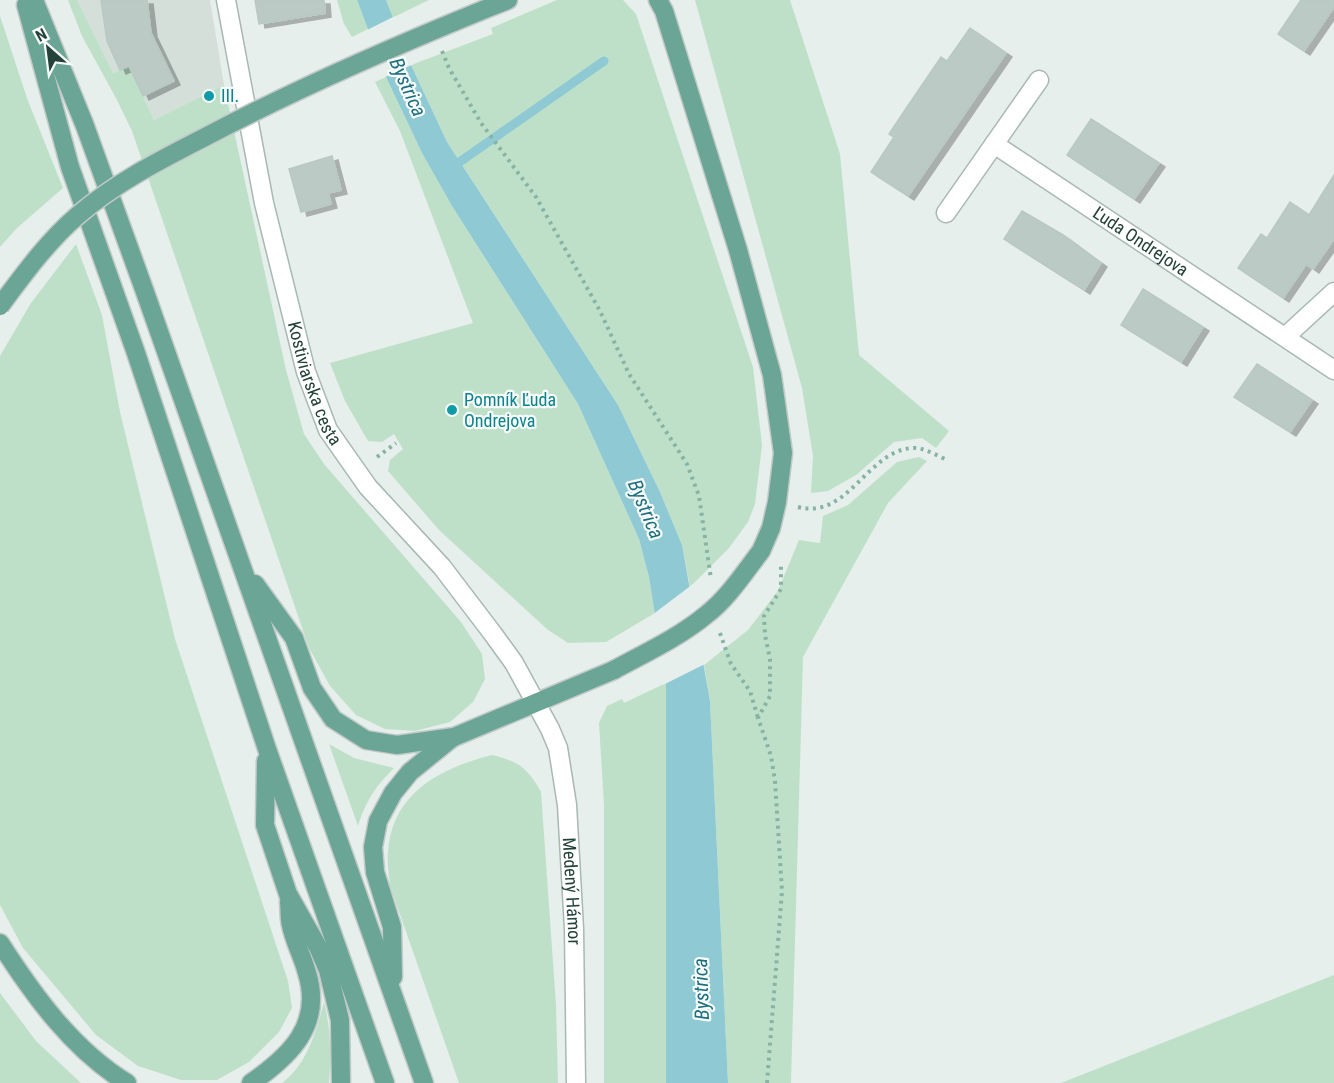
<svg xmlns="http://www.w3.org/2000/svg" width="1334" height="1083" viewBox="0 0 1334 1083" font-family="'Roboto Condensed',sans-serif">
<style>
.built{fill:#d4dfda}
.green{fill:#bfe0c8}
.water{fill:#8ec9d4}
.pier{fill:#e6efeb}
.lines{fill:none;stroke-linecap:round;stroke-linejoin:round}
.stream{stroke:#8ec9d4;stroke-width:9}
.building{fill:#bbcac4;stroke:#b8c9c2;stroke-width:1.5;filter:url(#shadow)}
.minor-casing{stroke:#a8b8b2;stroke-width:21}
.major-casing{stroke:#c2cac8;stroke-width:21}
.path{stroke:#86b3a5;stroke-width:4;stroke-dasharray:3 4.5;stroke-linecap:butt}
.minor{stroke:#fff;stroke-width:18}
.major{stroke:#6aa596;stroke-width:18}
.major-bridge-casing{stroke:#c2cac8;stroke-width:21;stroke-linecap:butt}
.major-bridge{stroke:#6aa596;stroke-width:18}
.culture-dot{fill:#0f9aa8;stroke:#f7fbf9;stroke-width:2}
.labels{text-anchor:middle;stroke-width:4.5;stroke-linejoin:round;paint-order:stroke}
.culture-label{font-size:18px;fill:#0d838f;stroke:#f7fbf9;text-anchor:start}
.street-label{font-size:18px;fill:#24423a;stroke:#f7fbf9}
.water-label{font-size:20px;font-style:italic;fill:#1c6f80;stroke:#f7fbf9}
</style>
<defs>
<filter id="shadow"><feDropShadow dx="6" dy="4" stdDeviation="0" flood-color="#0004"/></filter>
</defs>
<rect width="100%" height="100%" fill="#e6efeb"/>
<polygon class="built" points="77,0 210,0 224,85 154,120 129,66 113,73"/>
<g class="green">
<polygon points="68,0 77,0 113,73 129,66 154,120 224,85 286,370 304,434 324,464 461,622 482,654 485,679 473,702 450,722 415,731 385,729 356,715 330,686 309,648 132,131 117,100 82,36"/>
<polygon points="337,0 357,0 368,29 352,37 344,24"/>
<polygon points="386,0 429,0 392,18"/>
<polygon points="557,0 623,0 636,14 753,367 762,445 755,504 748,522 729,548 690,587 682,545 660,492 618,405 447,142 411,65 493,34 491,28"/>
<polygon points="695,0 790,0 840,154 859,355 949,431 936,448 922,438 894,442 856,475 828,491 811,493 813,456 802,388"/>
<polygon points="0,16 28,101 63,188 17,228 0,247"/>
<polygon points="386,77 422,153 452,206 578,404 639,539 649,577 655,613 606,642 568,643 548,630 439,530 388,471 390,460 403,449 394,434 382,442 368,441 345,401 330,363 473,323 400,131 375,82"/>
<polygon points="76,244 102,315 120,412 175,639 288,981 292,1008 279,1032 249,1062 217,1080 181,1080 138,1066 96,1035 23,948 0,905 0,356 31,303"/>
<polygon points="919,457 927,461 888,503 803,657 791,1083 728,1083 710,701 704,665 748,630 778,591 799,540 820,543 823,516 848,505 897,462"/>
<polygon points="666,683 666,1083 604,1083 604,805 599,723 607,706 622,699 624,703"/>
<path d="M329 744 354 758 394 768C375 787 366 801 358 826Z"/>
<path d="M492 755C518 761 528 768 541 792L556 1005 558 1083H459L390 886C389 875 387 864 388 853 391 793 441 768 492 755Z"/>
<polygon points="1334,975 1334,1083 1061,1083"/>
<polygon points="0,993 36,1041 81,1083 0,1083"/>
<path d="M324 1002C331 1029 331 1055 329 1083H282C307 1065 317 1029 324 1002Z"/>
</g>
<polygon class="water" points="357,0 386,0 411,65 447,142 618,405 660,492 682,545 710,701 728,1083 666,1083 666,683 649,577 639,539 578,404 452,206 422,153 386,77"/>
<g class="pier">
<polygon points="395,16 414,64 383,78 365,31"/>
<polygon points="693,584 707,663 663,685 652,615"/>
</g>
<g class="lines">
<polyline class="stream" points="451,168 604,61"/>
</g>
<g class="building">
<polygon points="101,0 147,0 151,33 174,81 143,96 129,66 120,70 107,41"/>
<polygon points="255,0 324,0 325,13 259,24"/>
<polygon points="1301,0 1334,0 1334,7 1304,51 1278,34"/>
<polygon points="970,28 1006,53 908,196 871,172 894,137 889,134 903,113 941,57 947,61"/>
<polygon points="1091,119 1159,163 1134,199 1067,155"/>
<polygon points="332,156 341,190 328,193 331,204 301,212 289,169"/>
<polygon points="1334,175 1334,239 1313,269 1306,264 1283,298 1238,268 1261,234 1267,238 1290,202 1309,215"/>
<polygon points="1022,211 1063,235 1101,263 1084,290 1004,239"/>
<polygon points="1143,289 1203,327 1181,362 1121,325"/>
<polygon points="1257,364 1312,400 1290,432 1234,397"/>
</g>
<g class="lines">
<defs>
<g id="minor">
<path id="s1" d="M226 0 264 203 306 372 328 430 368 487 442 567 493 634 514 663 550 729 558 748 567 805 574 929 576 1083"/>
<path id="s2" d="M994 144 1334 370"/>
<polyline points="946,213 1039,80"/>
<polyline points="1285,337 1334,292"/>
</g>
<g id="major">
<polyline points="34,0 85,126 145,292 424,1083"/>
<polyline points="658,0 664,11 738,250 772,375 783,453 777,502 771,528 761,551"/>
<polyline points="26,5 70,167 136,353 267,749 385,1083"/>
<polyline points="483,10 508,0"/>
<polyline points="255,584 294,638 312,688 333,719 366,740 397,745 454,737 614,670"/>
<polyline points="266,761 265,825 288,894 318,947 328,970 340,1020 341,1083"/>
<path d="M0 943C34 996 73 1050 127 1083"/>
<polyline points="393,977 392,927 375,872 373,847 378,821 393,793 410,772 452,738"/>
<path d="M251 1083C290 1056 323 1025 307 973 303 957 294 941 291 925 289 918 290 909 289 902"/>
</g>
</defs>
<use href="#minor" class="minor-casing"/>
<use href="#major" class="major-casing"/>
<g class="path">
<polyline points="442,51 449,68 481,123 536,197 600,311 629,374 687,464 699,496 711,579"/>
<polyline points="377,457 396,443"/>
<path d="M798 507C849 520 867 450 913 448 923 447 938 456 947 460"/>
<polyline points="720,633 731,664 750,691 758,718"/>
<polyline points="767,1083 782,891 775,781 771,756 758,718 770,696 770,659 765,635 764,616 781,589 781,564"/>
</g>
<use href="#minor" class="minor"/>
<use href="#major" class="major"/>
<defs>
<g id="major-bridge">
<path d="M0 306C24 274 47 242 77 216 116 182 164 158 209 135 298 88 390 48 483 10"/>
<path d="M614 670C645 653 678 638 706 615 728 598 744 573 761 551"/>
</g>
</defs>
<use href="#major-bridge" class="major-bridge-casing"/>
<use href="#major-bridge" class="major-bridge"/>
</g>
<g class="culture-dot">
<circle cx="209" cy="96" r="6"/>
<circle cx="452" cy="410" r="6"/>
</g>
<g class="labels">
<g class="culture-label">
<text x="221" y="102">III.</text>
<text x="464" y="406">Pomník Ľuda<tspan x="464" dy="21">Ondrejova</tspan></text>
</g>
<g class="street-label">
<text dy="6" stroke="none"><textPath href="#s2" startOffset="176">Ľuda Ondrejova</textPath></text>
<text dy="6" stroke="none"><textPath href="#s1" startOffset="394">Kostiviarska cesta</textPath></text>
<text dy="6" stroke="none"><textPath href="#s1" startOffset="981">Medený Hámor</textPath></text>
</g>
<g class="water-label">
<text transform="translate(408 87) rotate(66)" y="7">Bystrica</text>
<text transform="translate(646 509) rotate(67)" y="7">Bystrica</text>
<text transform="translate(701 989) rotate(-92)" y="7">Bystrica</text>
</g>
</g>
<g transform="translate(48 48) rotate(332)" stroke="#f7fbf9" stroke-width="4.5" paint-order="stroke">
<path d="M0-4.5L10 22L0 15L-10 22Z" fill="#24423a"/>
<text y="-9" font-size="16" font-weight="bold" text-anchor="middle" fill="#24423a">N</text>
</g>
</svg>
